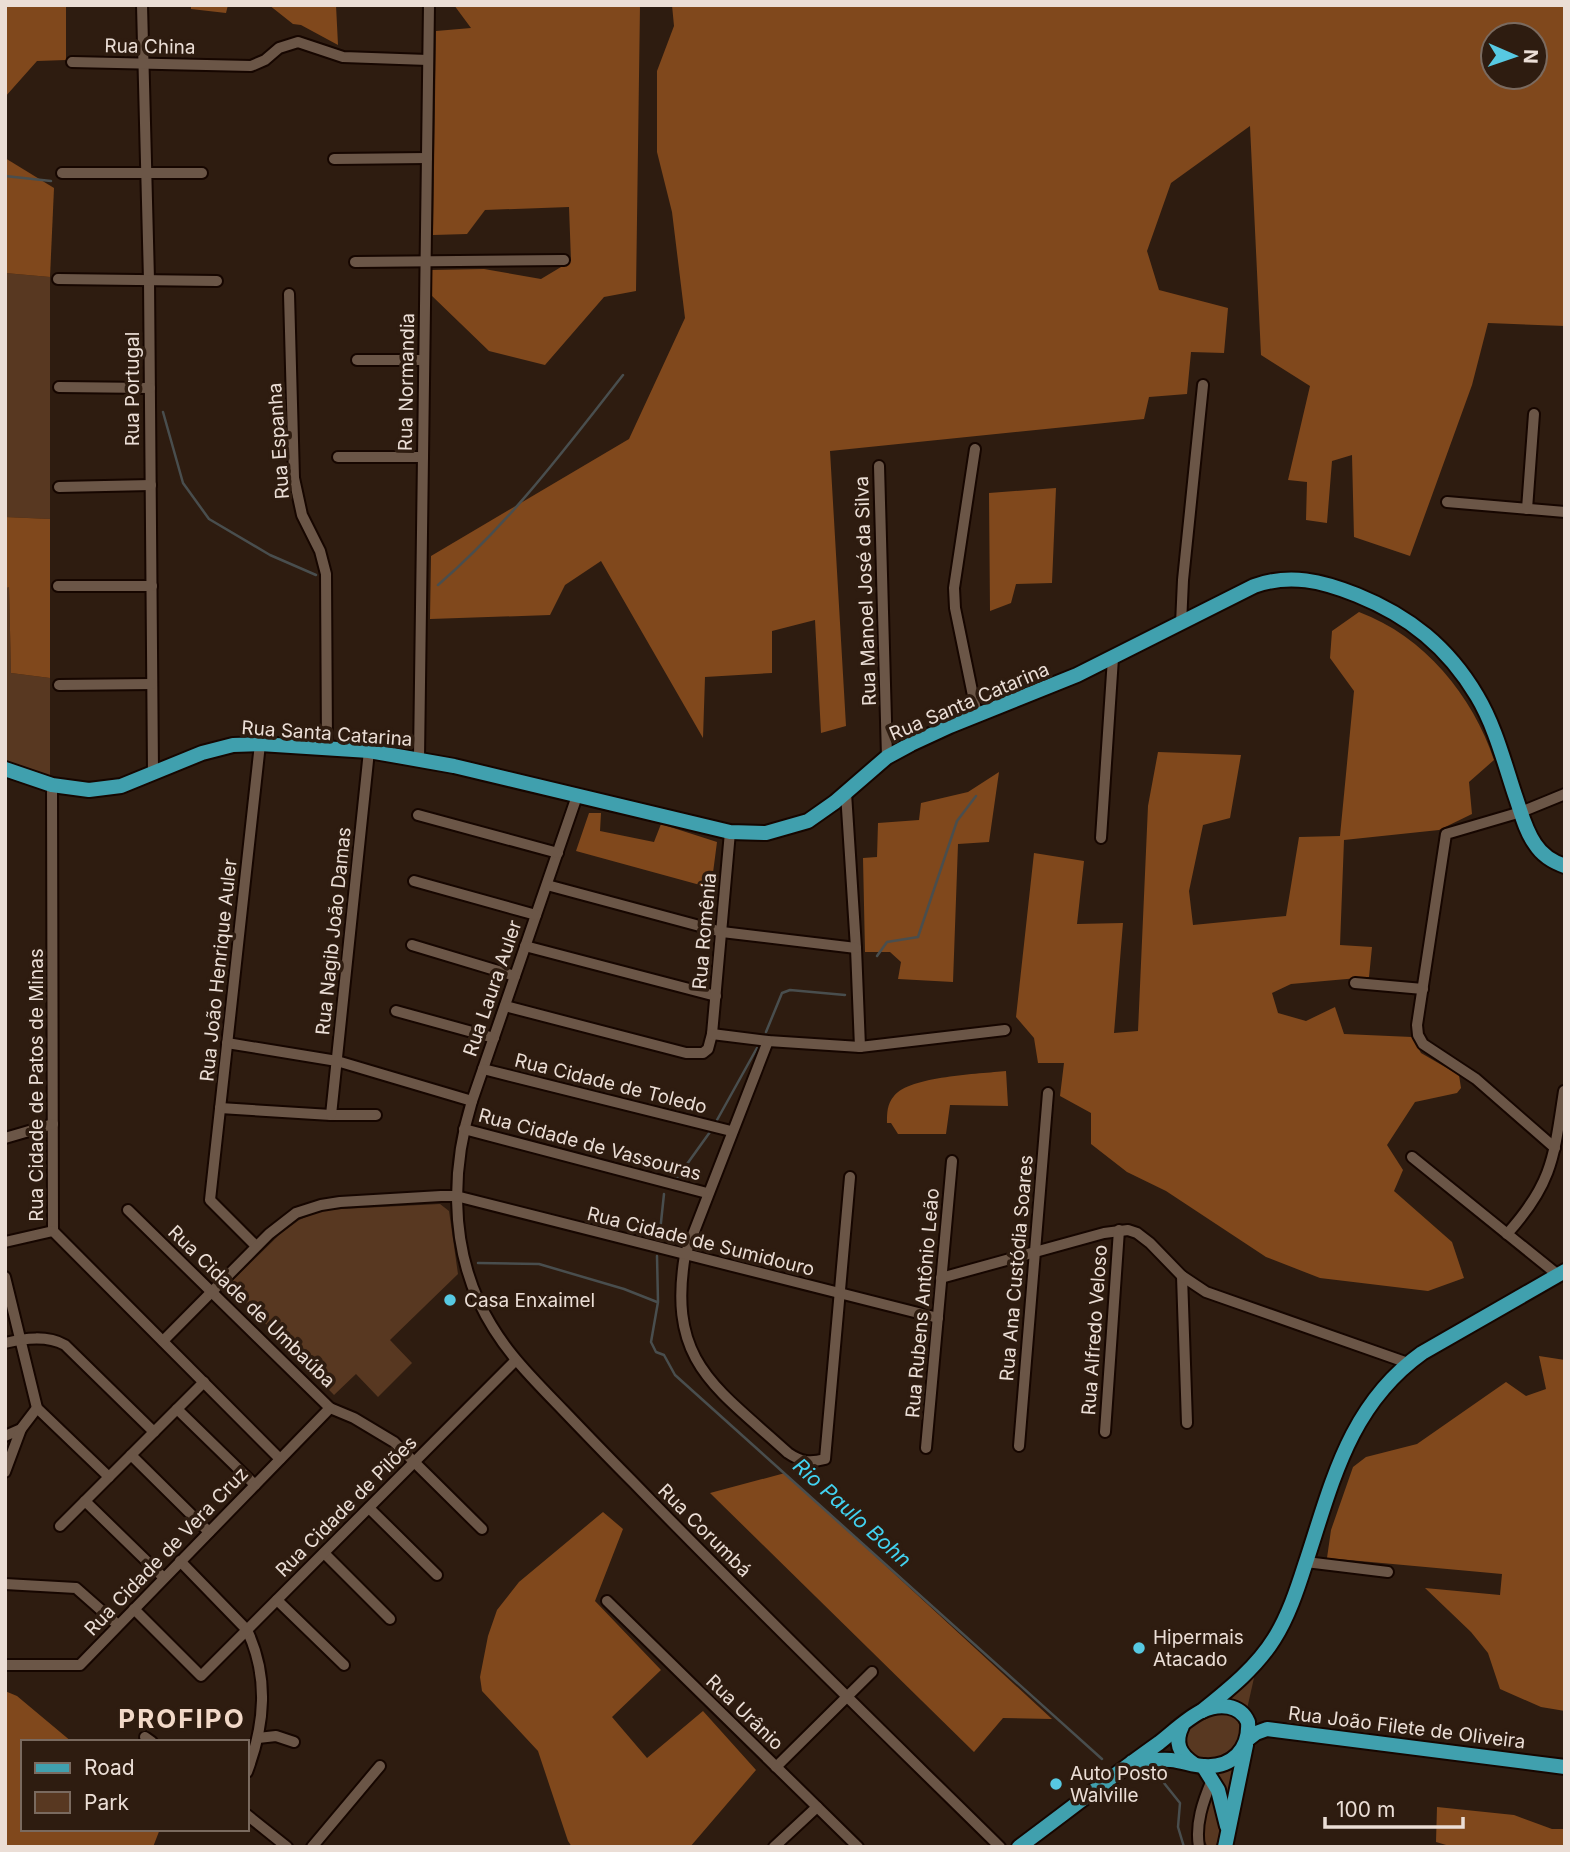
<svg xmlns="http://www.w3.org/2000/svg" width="1570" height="1852" viewBox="0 0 1570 1852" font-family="Inter,sans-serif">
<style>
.green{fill:#583821}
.forest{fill:#80481c;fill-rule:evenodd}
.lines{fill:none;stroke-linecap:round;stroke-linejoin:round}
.stream{stroke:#494e4e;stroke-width:2.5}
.minor-casing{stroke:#160600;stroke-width:14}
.major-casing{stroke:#160600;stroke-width:18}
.minor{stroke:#6b5647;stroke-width:10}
.major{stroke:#40a0ae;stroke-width:14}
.poi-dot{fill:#57c9e2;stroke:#2e1c10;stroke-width:2.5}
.labels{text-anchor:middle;stroke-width:7;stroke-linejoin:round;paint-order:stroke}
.street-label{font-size:19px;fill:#ebded6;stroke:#2e1c10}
.poi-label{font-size:19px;fill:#ebded6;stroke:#2e1c10;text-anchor:start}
.water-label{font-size:21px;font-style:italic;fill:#42d2f0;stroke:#2e1c10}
.district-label{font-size:26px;font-weight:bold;letter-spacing:2px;fill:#f2d9c8;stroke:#2e1c10}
</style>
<rect width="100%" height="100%" fill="#2e1c10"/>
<g class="green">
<polygon points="5,273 50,277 50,519 5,517"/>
<polygon points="9,586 11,673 50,678 50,776 5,762 5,588"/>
<polygon points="440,1204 449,1211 458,1274 390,1340 412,1363 378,1397 356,1374 334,1395 228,1285 279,1235 299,1220 322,1210"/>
<polygon points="1256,1669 1247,1709 1225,1700"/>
<path d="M1224 1712 1239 1721 1244 1736 1230 1756 1202 1761C1169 1738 1192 1714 1224 1712Z"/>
<polygon points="1240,1760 1230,1810 1215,1774"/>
<path d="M1210 1792C1218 1807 1227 1834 1214 1847H1208L1203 1838Z"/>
</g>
<g class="forest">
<polygon points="5,5 66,5 66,60 37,61 5,97"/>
<polygon points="191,5 228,5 226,13 191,9"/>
<polygon points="269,5 336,5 338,45 301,25 293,24"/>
<polygon points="454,5 640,5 636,291 604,297 545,365 489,351 431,295 432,270 484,269 541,279 571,261 569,207 485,210 467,234 433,235 436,31 471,28"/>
<path d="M672 5H1565V326L1488 323 1472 385 1410 556 1354 537 1352 455 1332 461 1327 523 1306 520 1307 482 1288 480 1310 386 1261 355 1250 126 1171 183 1147 251 1159 290 1228 308 1224 353 1191 352 1187 394 1149 397 1144 419 830 451 846 726 821 733 815 620 772 631V673L705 677 703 738 601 561 565 585 550 615 430 619 431 556 629 439 685 318 672 212 657 152V71L674 26ZM1493 35H1535V77H1493Z"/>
<polygon points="5,158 54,188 50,277 5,273"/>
<polygon points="1056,488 1052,583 1016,584 1011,603 990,611 989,493"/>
<polygon points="5,517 50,519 50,678 11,673 9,587 5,588"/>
<path d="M1359 612C1424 636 1473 696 1494 760L1469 782 1472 814 1439 830 1344 840 1340 945 1372 947 1369 977 1291 984 1272 993 1278 1013 1306 1021 1335 1007 1344 1034 1412 1037 1421 1053 1459 1075 1461 1088 1457 1093 1415 1102 1387 1145 1403 1170 1394 1191 1452 1242 1464 1278 1428 1291 1320 1278 1266 1257 1166 1191 1127 1172 1091 1144V1113L1060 1096 1064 1063H1038L1034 1038 1016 1017 1034 853 1084 861 1077 924 1123 923 1114 1033 1138 1031 1148 806 1158 752 1241 755 1230 818 1203 825 1189 891 1193 925 1286 916 1299 837 1340 836 1354 691 1330 658 1332 631Z"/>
<polygon points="999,772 989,842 958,844 953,982 898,979 901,962 890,952 865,952 863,858 877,857 878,823 919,820 921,803 968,792"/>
<polygon points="589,813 601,813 600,831 654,842 661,824 717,842 711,888 576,851"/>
<path d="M1006 1071 1008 1106 950 1105 946 1134H898L891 1123H887C887 1113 887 1104 894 1096 910 1076 979 1074 1006 1071Z"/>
<polygon points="1539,1356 1565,1360 1565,1711 1541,1707 1500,1689 1488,1653 1471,1632 1425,1588 1500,1595 1502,1574 1327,1558 1331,1530 1353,1467 1366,1457 1417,1444 1506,1382 1526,1396 1546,1389"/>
<polygon points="785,1473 1052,1719 1003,1718 974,1752 710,1493"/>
<polygon points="603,1512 623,1529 595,1601 661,1670 612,1717 647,1758 703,1711 756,1770 690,1847 572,1847 568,1841 538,1751 482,1691 480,1677 488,1636 497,1610 519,1582"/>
<polygon points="5,1691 17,1696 72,1742 23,1742 23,1829 160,1829 153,1847 5,1847"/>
<polygon points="1437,1807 1514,1815 1552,1829 1565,1829 1565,1847 1453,1847 1436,1842"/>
</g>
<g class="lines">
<g class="stream">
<polyline points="5,176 51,181"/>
<polyline points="163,412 183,483 209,519 270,555 316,575"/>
<path d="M438 585C509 524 565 449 623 375"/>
<polyline points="877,956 887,942 918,937 957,821 976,796"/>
<polyline points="766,1032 782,993 790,990 845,995"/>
<polyline points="717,1120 757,1048"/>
<polyline points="677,1178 710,1132"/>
<polyline points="659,1241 664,1194"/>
<polyline points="657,1256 658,1302 651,1342 656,1352 664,1355 675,1375 1102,1759"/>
<polyline points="478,1263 539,1264 624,1289 657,1302"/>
<polyline points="1164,1783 1180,1803 1178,1827 1184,1847"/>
</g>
<defs>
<g id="minor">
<polyline points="142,5 149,280 153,773"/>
<polyline points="72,62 251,66 265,60 279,48 298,42 343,57 428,60"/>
<polyline points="334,159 427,158"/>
<polyline points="62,173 202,173"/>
<polyline points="355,262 564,260"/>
<polyline points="58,279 217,281"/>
<polyline points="289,294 294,478 302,515 320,551 326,574 327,748"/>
<polyline points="357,360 424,360"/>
<polyline points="59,387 150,388"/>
<polyline points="975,449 954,588 955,608 977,715"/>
<polyline points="338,457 423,457"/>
<polyline points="879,466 887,757"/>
<polyline points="59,487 151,485"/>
<polyline points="1447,502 1565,512"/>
<polyline points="1527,509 1534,414"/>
<polyline points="58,586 152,586"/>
<polyline points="1181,624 1183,580 1203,385"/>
<polyline points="59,685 152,684"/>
<polyline points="419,758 429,5"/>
<polyline points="52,785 53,1231 280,1459"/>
<polyline points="846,793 856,948 860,1047"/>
<path d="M577 796 472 1101C452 1166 450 1239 479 1302 500 1347 529 1375 563 1410 586 1434 609 1458 633 1482 753 1606 877 1726 1000 1847"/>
<polyline points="418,815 558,853"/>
<polyline points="1101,838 1113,658"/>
<polyline points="414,881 536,915"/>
<polyline points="547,885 722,932 856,948"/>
<polyline points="412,945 515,976"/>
<polyline points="525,946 716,996"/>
<polyline points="1355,983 1423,989"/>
<polyline points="505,1006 686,1053 703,1053 708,1049 712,1034 730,832"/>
<polyline points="396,1011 494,1038"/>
<polyline points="712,1034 768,1041 860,1047 1005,1030"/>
<path d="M768 1041 685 1255C667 1363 716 1387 788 1453 801 1462 810 1463 825 1459L850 1177"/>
<polyline points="227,1043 337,1061 472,1101"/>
<polyline points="483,1069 731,1131"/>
<polyline points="220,1108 331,1115 376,1115"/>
<polyline points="331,1115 369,751"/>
<polyline points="464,1129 707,1193"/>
<polyline points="5,1138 53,1124"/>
<polyline points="1555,1148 1476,1079 1423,1044 1418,1035 1417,1025 1446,834 1521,812 1565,794"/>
<polyline points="1412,1157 1558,1275"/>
<polyline points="128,1210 330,1408 354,1418 394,1442 482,1529"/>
<path d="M1507 1234C1553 1183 1554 1156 1564 1091"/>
<polyline points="5,1242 53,1231"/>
<polyline points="256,1246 210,1200 260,744"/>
<polyline points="1182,1276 1187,1423"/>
<polyline points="5,1277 37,1408 109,1477"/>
<polyline points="941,1278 1104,1233 1128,1230 1137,1233 1150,1243 1182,1276 1206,1292 1408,1363"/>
<polyline points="163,1341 269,1234 296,1213 321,1205 340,1202 441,1196 456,1196 938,1318"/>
<path d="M5 1343C25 1338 47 1335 65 1345L154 1432"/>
<polyline points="177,1409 255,1485"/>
<polyline points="1105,1432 1119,1230"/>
<polyline points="5,1436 21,1429 37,1408"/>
<polyline points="1019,1446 1048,1093"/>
<polyline points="926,1448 952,1161"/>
<polyline points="131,1455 209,1532"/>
<polyline points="5,1472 21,1429"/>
<polyline points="85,1501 164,1578"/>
<polyline points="369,1508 437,1575"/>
<polyline points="60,1526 204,1382"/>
<polyline points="324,1553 390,1619"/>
<path d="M180 1561 247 1630C269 1677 265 1724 247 1772"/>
<polyline points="1306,1562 1388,1572"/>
<polyline points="5,1584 76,1588 118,1625"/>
<polyline points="277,1600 344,1665"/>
<polyline points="607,1601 858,1847"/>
<polyline points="134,1609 201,1676 515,1361"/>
<polyline points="5,1665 80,1665 330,1408"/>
<polyline points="145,1737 152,1742"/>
<polyline points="258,1738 276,1736 294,1742"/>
<polyline points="776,1767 872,1672"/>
<polyline points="247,1815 287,1847"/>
<polyline points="312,1847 380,1766"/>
<polyline points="774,1847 817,1807"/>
<path d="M1199 1847C1195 1824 1203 1801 1212 1780"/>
</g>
<g id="major">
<path d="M5 769 52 785 89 790 121 786 202 753 233 745 260 744 369 751 454 766 730 832 766 833 808 821 835 802 887 757 911 744 950 726 1077 675 1254 586C1290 573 1322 581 1357 595 1409 616 1448 647 1477 696 1495 726 1504 762 1515 795 1521 812 1525 830 1535 844 1542 855 1553 862 1565 866"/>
<path d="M1202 1711C1228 1690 1256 1668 1274 1639 1288 1617 1297 1590 1305 1565 1332 1484 1348 1406 1422 1353L1565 1271"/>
<path d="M1182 1726C1174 1743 1179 1754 1194 1764"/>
<polyline points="1247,1740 1256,1733 1267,1729 1565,1767"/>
<polyline points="1203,1766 1218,1790 1227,1826"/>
<path d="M1019 1847C1066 1812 1111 1777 1159 1743 1172 1733 1187 1718 1202 1711 1219 1703 1240 1704 1248 1722 1250 1749 1232 1768 1204 1766 1193 1766 1183 1761 1171 1760 1158 1759 1145 1761 1132 1762"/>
<polyline points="1225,1847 1246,1745"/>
</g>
</defs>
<use href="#minor" class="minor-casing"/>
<use href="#major" class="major-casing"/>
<use href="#minor" class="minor"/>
<use href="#major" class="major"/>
</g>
<g class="poi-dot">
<circle cx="450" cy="1300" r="7"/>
<circle cx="1139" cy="1648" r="7"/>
<circle cx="1056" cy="1784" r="7"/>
</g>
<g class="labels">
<g class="street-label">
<text transform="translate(150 46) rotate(1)" y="7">Rua China</text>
<text transform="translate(406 382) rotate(-89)" y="7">Rua Normandia</text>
<text transform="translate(132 389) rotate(-90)" y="7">Rua Portugal</text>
<text transform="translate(278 441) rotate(-94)" y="7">Rua Espanha</text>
<text transform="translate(865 591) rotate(-92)" y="7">Rua Manoel José da Silva</text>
<text transform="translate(969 701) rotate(-23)" y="7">Rua Santa Catarina</text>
<text transform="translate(327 733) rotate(4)" y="7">Rua Santa Catarina</text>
<text transform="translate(333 931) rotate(-84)" y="7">Rua Nagib João Damas</text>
<text transform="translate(704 931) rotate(-85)" y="7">Rua Romênia</text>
<text transform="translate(218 970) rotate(-84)" y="7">Rua João Henrique Auler</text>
<text transform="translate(492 988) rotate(-71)" y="7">Rua Laura Auler</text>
<text transform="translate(611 1083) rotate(14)" y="7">Rua Cidade de Toledo</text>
<text transform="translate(36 1085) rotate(-90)" y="7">Rua Cidade de Patos de Minas</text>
<text transform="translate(590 1144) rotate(15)" y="7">Rua Cidade de Vassouras</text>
<text transform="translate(701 1241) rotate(14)" y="7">Rua Cidade de Sumidouro</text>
<text transform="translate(1016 1268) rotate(-85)" y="7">Rua Ana Custódia Soares</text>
<text transform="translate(922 1303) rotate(-85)" y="7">Rua Rubens Antônio Leão</text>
<text transform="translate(252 1306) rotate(44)" y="7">Rua Cidade de Umbaúba</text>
<text transform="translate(1094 1330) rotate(-86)" y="7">Rua Alfredo Veloso</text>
<text transform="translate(346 1506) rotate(-45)" y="7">Rua Cidade de Pilões</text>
<text transform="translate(705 1530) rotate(45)" y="7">Rua Corumbá</text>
<text transform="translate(166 1551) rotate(-46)" y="7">Rua Cidade de Vera Cruz</text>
<text transform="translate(745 1712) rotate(44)" y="7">Rua Urânio</text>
<text transform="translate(1407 1727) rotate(7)" y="7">Rua João Filete de Oliveira</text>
</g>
<g class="poi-label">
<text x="464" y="1307">Casa Enxaimel</text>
<text x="1153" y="1644">Hipermais<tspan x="1153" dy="22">Atacado</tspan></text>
<text x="1070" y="1780">Auto Posto<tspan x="1070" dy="22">Walville</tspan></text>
</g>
<g class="water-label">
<text transform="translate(852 1513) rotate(42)" y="7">Rio Paulo Bohn</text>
</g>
<g class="district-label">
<text x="182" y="1728">PROFIPO</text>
</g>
</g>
<rect width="1570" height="1852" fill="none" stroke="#ebded6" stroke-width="14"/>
<rect x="21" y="1740" width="228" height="91" fill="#2e1c10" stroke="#7a6a5f" stroke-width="2"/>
<rect x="35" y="1763" width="35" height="10" fill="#40a0ae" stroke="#7a6a5f" stroke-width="2"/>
<text x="84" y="1775" font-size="21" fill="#ebded6">Road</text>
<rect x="35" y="1792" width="35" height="21" fill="#583821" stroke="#7a6a5f" stroke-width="2"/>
<text x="84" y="1810" font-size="21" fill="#ebded6">Park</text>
<g transform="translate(1514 56) rotate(92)"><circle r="33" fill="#2e1c10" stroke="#7a6a5f" stroke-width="2"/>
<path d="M0-5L12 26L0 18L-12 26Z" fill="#57c9e2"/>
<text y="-10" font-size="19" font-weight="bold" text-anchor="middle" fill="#ebded6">N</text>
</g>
<path d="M1325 1817v10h138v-10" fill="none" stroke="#ebded6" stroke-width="3.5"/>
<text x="1336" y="1817" font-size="21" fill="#ebded6" stroke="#2e1c10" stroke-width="5" paint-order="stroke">100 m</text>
</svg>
